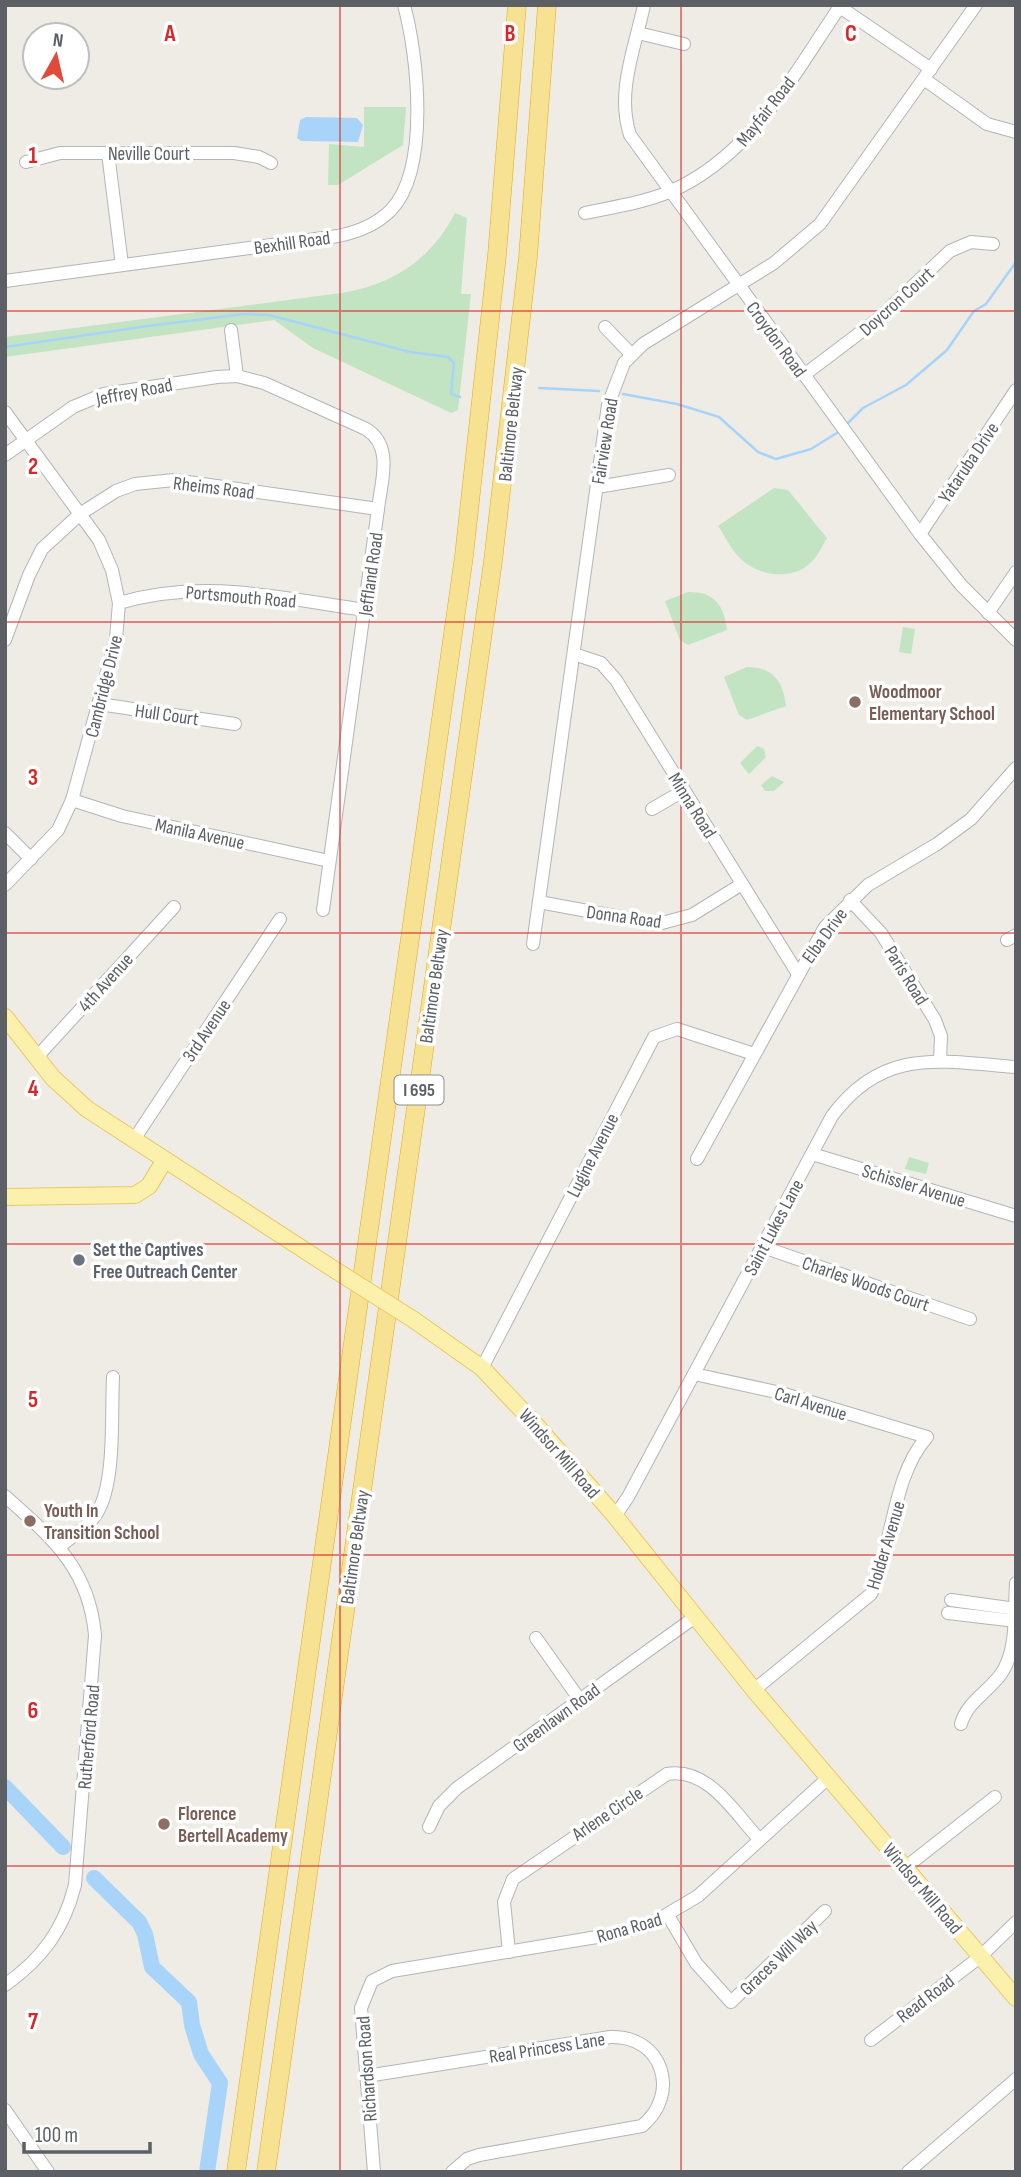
<svg xmlns="http://www.w3.org/2000/svg" width="1021" height="2177" viewBox="0 0 1021 2177" font-family="'Sofia Sans Condensed',sans-serif">
<style>
.green{fill:#c2e4c3}
.water{fill:#a8d4fa}
.lines{fill:none;stroke-linecap:round;stroke-linejoin:round}
.stream{stroke:#a8d4fa;stroke-width:2.5}
.river{stroke:#a8d4fa;stroke-width:16}
.minor-casing{stroke:#b2b5b9;stroke-width:14}
.major-casing{stroke:#eac862;stroke-width:18}
.highway-casing{stroke:#e6a90c;stroke-width:19}
.minor{stroke:#fff;stroke-width:12}
.major{stroke:#fbf1ad;stroke-width:16}
.highway{stroke:#f7e193;stroke-width:18}
.major-bridge-casing{stroke:#eac862;stroke-width:18;stroke-linecap:butt}
.major-bridge{stroke:#fbf1ad;stroke-width:16}
.grid{fill:none;stroke:#d62828;stroke-width:2;stroke-opacity:0.55}
.education-dot{fill:#8d6e63;stroke:#fff;stroke-width:2.5}
.worship-dot{fill:#6b7280;stroke:#fff;stroke-width:2.5}
.labels{text-anchor:middle;stroke-width:7;stroke-linejoin:round;paint-order:stroke}
.shield{fill:#fff;stroke:#8d9092;stroke-width:2}
.shield-label{font-size:18px;font-weight:bold;fill:#5c6064}
.street-label{font-size:19px;fill:#5c6064;stroke:#fff}
.education-label{font-size:19px;font-weight:bold;fill:#785e54;stroke:#fff;text-anchor:start}
.worship-label{font-size:19px;font-weight:bold;fill:#5b616d;stroke:#fff;text-anchor:start}
.grid-label{font-size:23px;text-anchor:middle;font-weight:bold;fill:#d62828;stroke:#fff;stroke-width:7;stroke-linejoin:round;paint-order:stroke}
</style>
<rect width="100%" height="100%" fill="#eeece5"/>
<g class="green">
<polygon points="364,107 406,107 403,145 338,185 328,185 329,144 364,147"/>
<path d="M455 213 467 218 461 294H471L458 410 451 413 313 348 274 320 5 357V337L341 293C392 285 431 260 455 213Z"/>
<path d="M774 488 788 490 827 538C821 548 817 558 808 565 789 581 755 575 739 557 730 548 725 536 718 526Z"/>
<path d="M688 592C714 591 724 605 727 630L688 645 680 640 665 601Z"/>
<polygon points="903,627 915,629 911,654 899,652"/>
<path d="M747 667C773 667 783 681 786 706L747 720 739 715 724 677Z"/>
<polygon points="757,746 764,749 766,757 749,774 740,763"/>
<polygon points="772,776 784,782 774,791 765,791 761,785"/>
<polygon points="909,1157 929,1163 926,1174 905,1169"/>
</g>
<polygon class="water" points="306,117 357,118 363,125 358,142 301,141 297,138 300,120"/>
<g class="lines">
<g class="stream">
<polyline points="5,347 148,326 244,314 269,315 410,352 448,357 454,363 451,394 460,397"/>
<polyline points="539,388 599,391"/>
<polyline points="623,394 677,404 719,417 758,452 776,459 811,449 840,431"/>
<polyline points="847,424 863,408 906,385 947,350 974,311 986,304 1016,262"/>
</g>
<g class="river">
<polyline points="5,1787 63,1847"/>
<polyline points="94,1878 139,1922 145,1934 152,1967 189,2002 192,2025 201,2054 220,2083 207,2172"/>
</g>
<defs>
<g id="minor">
<path d="M644 5C635 48 616 92 630 135L920 534 961 585 1016 640"/>
<polyline points="837,5 931,69"/>
<polyline points="638,33 684,44"/>
<polyline points="924,79 987,124 1016,132"/>
<polyline points="108,153 122,265"/>
<polyline points="26,162 60,153 234,153 259,157 271,163"/>
<path d="M585 213C613 207 642 203 669 192 751 157 793 75 841 5"/>
<path d="M5 281 338 236C358 232 376 225 391 210 430 169 418 56 404 5"/>
<polyline points="605,327 631,354"/>
<polyline points="231,330 237,376"/>
<polyline points="804,375 878,319 950,251 971,242 993,244"/>
<polyline points="5,412 99,540 112,570 119,603 116,639 72,800 58,830 5,885"/>
<path d="M5 455 73 407 104 394 217 377 237 376 264 383 366 429C394 446 381 482 378 509L323 910"/>
<polyline points="597,487 669,475"/>
<polyline points="920,534 1016,390"/>
<path d="M119 603C204 578 280 598 365 610"/>
<polyline points="988,613 1016,572"/>
<polyline points="5,640 29,575 42,549 80,514 116,491 135,484 174,480 378,509"/>
<polyline points="574,654 601,663 616,680 798,974"/>
<polyline points="99,704 235,724"/>
<polyline points="72,800 122,816 329,861"/>
<polyline points="652,809 683,791"/>
<polyline points="5,833 31,859"/>
<polyline points="850,900 881,933 935,1020 941,1036 940,1061"/>
<polyline points="539,902 658,924 692,915 742,884"/>
<polyline points="1007,940 1016,935"/>
<polyline points="533,944 608,405 624,363 643,344 774,263 820,224 976,5"/>
<polyline points="37,1057 174,907"/>
<polyline points="133,1141 280,919"/>
<polyline points="812,1154 1016,1216"/>
<polyline points="697,1159 825,927 868,885 937,844 971,819 1016,768"/>
<polyline points="763,1247 970,1319"/>
<polyline points="482,1368 654,1037 677,1029 754,1054"/>
<path d="M694 1374 781 1393 927 1437C892 1476 893 1546 871 1594L754 1690"/>
<path d="M5 1496C52 1538 89 1568 95 1635L75 1885C64 1929 42 1959 5 1985"/>
<path d="M615 1516 628 1497 832 1116C883 1047 940 1061 1016 1067"/>
<path d="M60 1546C73 1536 88 1527 97 1513 116 1482 111 1414 113 1377"/>
<polyline points="951,1600 1016,1609"/>
<polyline points="948,1613 1016,1621"/>
<polyline points="536,1638 580,1700"/>
<path d="M961 1724C967 1702 988 1692 1001 1674 1018 1650 1014 1612 1016 1583"/>
<polyline points="429,1827 439,1806 457,1788 695,1617"/>
<polyline points="906,1867 995,1797"/>
<polyline points="669,1917 696,1963 731,2002 825,1911"/>
<path d="M509 1952 504 1902 513 1879 667 1774C708 1767 734 1812 759 1839"/>
<polyline points="871,2040 980,1957 1016,1922"/>
<path d="M367 2076 610 2037C663 2035 681 2094 642 2126L479 2155 467 2159 452 2172"/>
<polyline points="5,2110 48,2172"/>
<polyline points="374,2172 361,2008 372,1981 392,1971 609,1935 649,1925 698,1896 828,1778"/>
<polyline points="908,2172 1016,2079"/>
</g>
<g id="major">
<polyline points="5,1017 53,1078 87,1109 335,1270"/>
<polyline points="5,1197 135,1195 149,1186 164,1161"/>
<polyline points="414,1320 482,1368 535,1424 615,1516 754,1690 1016,1998"/>
</g>
<g id="highway">
<polyline points="236,2172 464,556 497,255 517,5"/>
<polyline points="266,2172 493,561 528,257 547,5"/>
</g>
</defs>
<use href="#minor" class="minor-casing"/>
<use href="#major" class="major-casing"/>
<use href="#highway" class="highway-casing"/>
<use href="#minor" class="minor"/>
<use href="#major" class="major"/>
<use href="#highway" class="highway"/>
<defs>
<polyline id="major-bridge" points="335,1270 414,1320"/>
</defs>
<use href="#major-bridge" class="major-bridge-casing"/>
<use href="#major-bridge" class="major-bridge"/>
</g>
<path class="grid" d="M340 5V2172M681 5V2172M5 311H1016M5 622H1016M5 933H1016M5 1244H1016M5 1555H1016M5 1866H1016"/>
<g class="education-dot">
<circle cx="855" cy="702" r="7"/>
<circle cx="30" cy="1521" r="7"/>
<circle cx="164" cy="1824" r="7"/>
</g>
<circle class="worship-dot" cx="79" cy="1260" r="7"/>
<g class="labels">
<rect class="shield" x="394.5" y="1075.5" width="49" height="29" rx="5"/>
<g class="shield-label">
<text x="419" y="1096">I 695</text>
</g>
<g class="street-label">
<text transform="translate(765 111) rotate(-52)" y="7">Mayfair Road</text>
<text x="149" y="160">Neville Court</text>
<text transform="translate(292 242) rotate(-8)" y="7">Bexhill Road</text>
<text transform="translate(896 301) rotate(-42)" y="7">Doycron Court</text>
<text transform="translate(777 339) rotate(54)" y="7">Croydon Road</text>
<text transform="translate(134 391) rotate(-11)" y="7">Jeffrey Road</text>
<text transform="translate(510 424) rotate(-84)" y="7">Baltimore Beltway</text>
<text transform="translate(604 441) rotate(-81)" y="7">Fairview Road</text>
<text transform="translate(968 462) rotate(-56)" y="7">Yataruba Drive</text>
<text transform="translate(214 487) rotate(7)" y="7">Rheims Road</text>
<text transform="translate(370 574) rotate(-82)" y="7">Jeffland Road</text>
<text transform="translate(241 596) rotate(5)" y="7">Portsmouth Road</text>
<text transform="translate(103 686) rotate(-76)" y="7">Cambridge Drive</text>
<text transform="translate(167 714) rotate(8)" y="7">Hull Court</text>
<text transform="translate(693 805) rotate(58)" y="7">Minna Road</text>
<text transform="translate(200 833) rotate(12)" y="7">Manila Avenue</text>
<text transform="translate(624 916) rotate(8)" y="7">Donna Road</text>
<text transform="translate(824 935) rotate(-54)" y="7">Elba Drive</text>
<text transform="translate(907 975) rotate(58)" y="7">Paris Road</text>
<text transform="translate(105 982) rotate(-48)" y="7">4th Avenue</text>
<text transform="translate(433 986) rotate(-82)" y="7">Baltimore Beltway</text>
<text transform="translate(206 1030) rotate(-56)" y="7">3rd Avenue</text>
<text transform="translate(592 1155) rotate(-63)" y="7">Lugine Avenue</text>
<text transform="translate(914 1185) rotate(17)" y="7">Schissler Avenue</text>
<text transform="translate(773 1227) rotate(-62)" y="7">Saint Lukes Lane</text>
<text transform="translate(866 1283) rotate(19)" y="7">Charles Woods Court</text>
<text transform="translate(811 1403) rotate(17)" y="7">Carl Avenue</text>
<text transform="translate(560 1453) rotate(49)" y="7">Windsor Mill Road</text>
<text transform="translate(885 1545) rotate(-73)" y="7">Holder Avenue</text>
<text transform="translate(354 1547) rotate(-82)" y="7">Baltimore Beltway</text>
<text transform="translate(556 1717) rotate(-36)" y="7">Greenlawn Road</text>
<text transform="translate(88 1737) rotate(-85)" y="7">Rutherford Road</text>
<text transform="translate(607 1813) rotate(-34)" y="7">Arlene Circle</text>
<text transform="translate(923 1888) rotate(50)" y="7">Windsor Mill Road</text>
<text transform="translate(629 1927) rotate(-16)" y="7">Rona Road</text>
<text transform="translate(778 1957) rotate(-44)" y="7">Graces Will Way</text>
<text transform="translate(925 1998) rotate(-37)" y="7">Read Road</text>
<text transform="translate(547 2047) rotate(-9)" y="7">Real Princess Lane</text>
<text transform="translate(366 2069) rotate(-94)" y="7">Richardson Road</text>
</g>
<g class="education-label">
<text x="869" y="698">Woodmoor<tspan x="869" dy="22">Elementary School</tspan></text>
<text x="44" y="1517">Youth In<tspan x="44" dy="22">Transition School</tspan></text>
<text x="178" y="1820">Florence<tspan x="178" dy="22">Bertell Academy</tspan></text>
</g>
<g class="worship-label">
<text x="93" y="1256">Set the Captives<tspan x="93" dy="22">Free Outreach Center</tspan></text>
</g>
</g>
<g class="grid-label">
<text x="170" y="41">A</text>
<text x="510" y="41">B</text>
<text x="851" y="41">C</text>
<text x="33" y="163">1</text>
<text x="33" y="474">2</text>
<text x="33" y="785">3</text>
<text x="33" y="1096">4</text>
<text x="33" y="1407">5</text>
<text x="33" y="1718">6</text>
<text x="33" y="2029">7</text>
</g>
<rect width="1021" height="2177" fill="none" stroke="#5c6064" stroke-width="14"/>
<g transform="translate(56 56) rotate(8)"><circle r="33" fill="#ffffff" stroke="#bebfc1" stroke-width="2"/>
<path d="M0-5L12 26L0 18L-12 26Z" fill="#e04b39"/>
<text y="-10" font-size="19" font-weight="bold" text-anchor="middle" fill="#5c6064">N</text>
</g>
<path d="M24 2142v10h126v-10" fill="none" stroke="#5c6064" stroke-width="3.5"/>
<text x="35" y="2142" font-size="21" fill="#5c6064" stroke="#ffffff" stroke-width="5" paint-order="stroke">100 m</text>
</svg>
